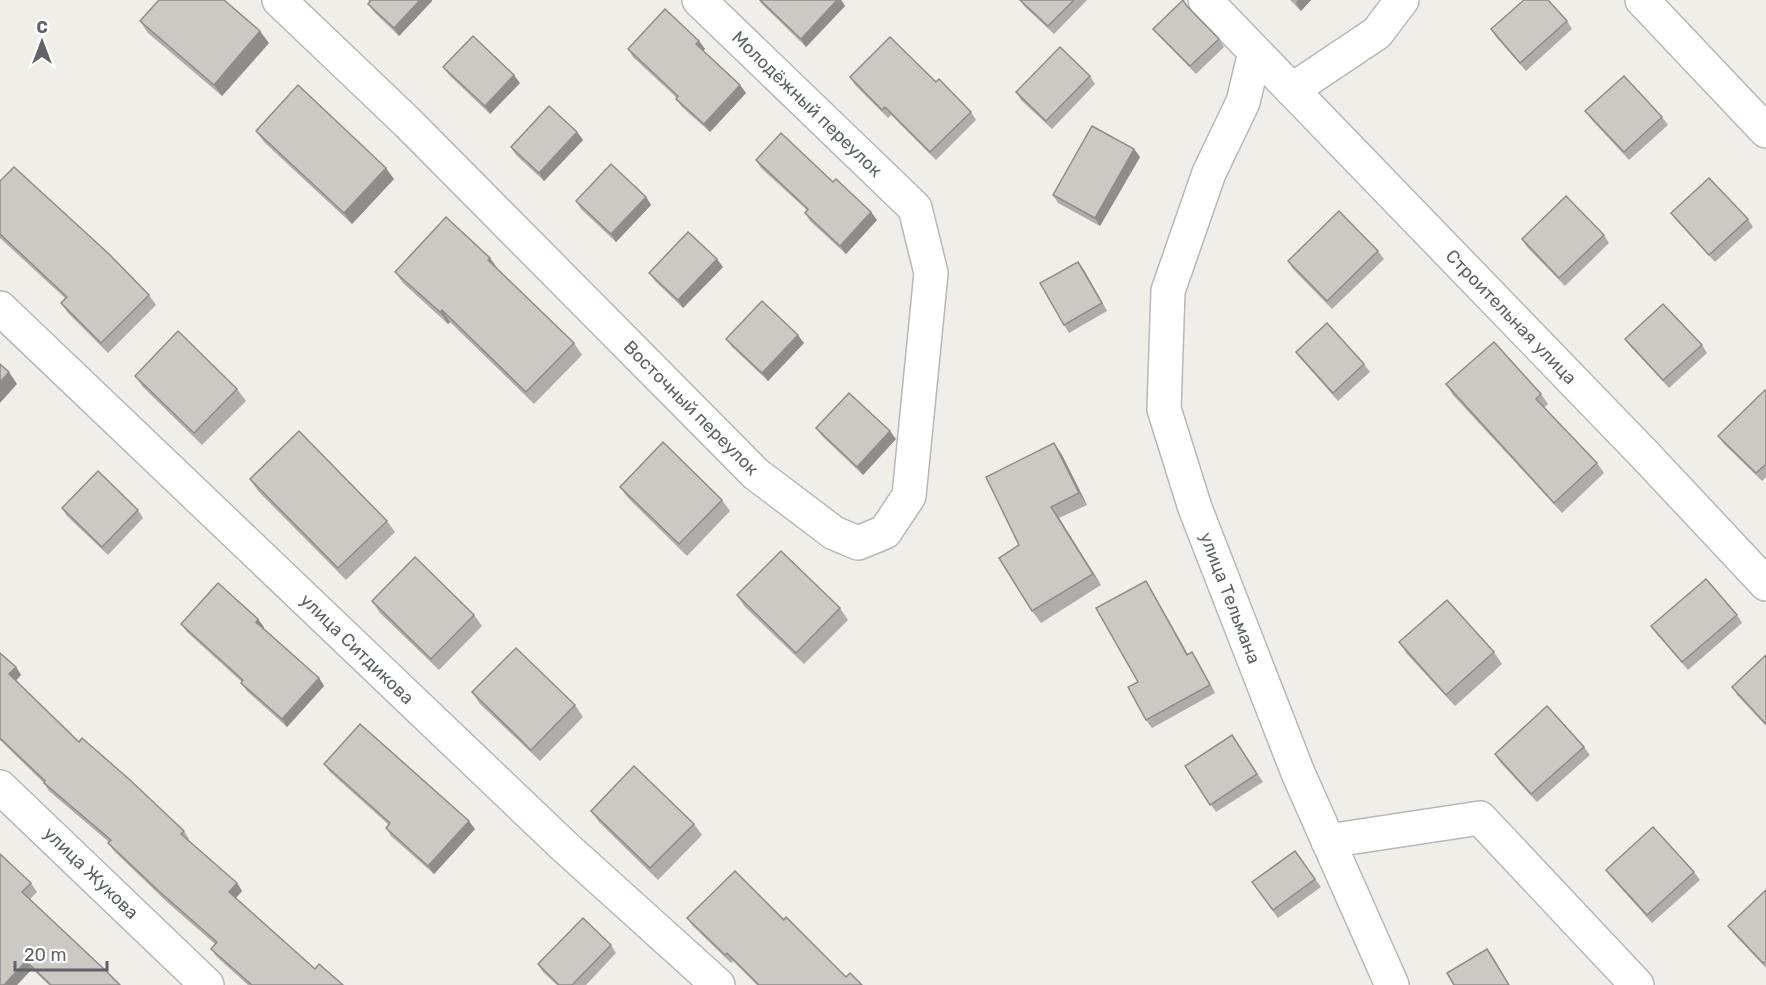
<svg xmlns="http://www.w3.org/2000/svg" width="1766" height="985" viewBox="0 0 1766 985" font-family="Rubik,sans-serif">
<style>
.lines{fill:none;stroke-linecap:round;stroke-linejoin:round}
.minor-casing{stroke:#b5b8bb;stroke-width:36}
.minor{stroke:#fff;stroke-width:33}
.wall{fill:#afada9}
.shaded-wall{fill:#8f8d8a}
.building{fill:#ccc9c5;stroke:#8f8d8a;stroke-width:1.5}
.labels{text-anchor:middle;stroke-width:6;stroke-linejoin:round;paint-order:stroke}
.street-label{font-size:18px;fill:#5f6367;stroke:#fff}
</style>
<rect width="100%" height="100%" fill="#f0eee8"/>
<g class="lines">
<defs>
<g id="minor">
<polyline points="279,0 407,122 756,474 834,533 858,543 885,532 909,496 931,273 915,208 699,0"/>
<polyline points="1205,0 1644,454 1766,584"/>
<polyline points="1642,0 1766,131"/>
<polyline points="1255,52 1243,102 1209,173 1168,291 1164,409 1195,508 1298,773 1392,985"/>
<polyline points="1292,90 1377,33 1402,0"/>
<polyline points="0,308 564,846 718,985"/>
<polyline points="0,787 207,985"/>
<polyline points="1328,841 1480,818 1637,985"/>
</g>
</defs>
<use href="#minor" class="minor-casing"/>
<use href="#minor" class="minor"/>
</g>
<g class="wall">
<polygon points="368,0 432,0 432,1 399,36 374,12 368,4 370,2"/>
<polygon points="759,0 841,0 845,6 806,47 762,4"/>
<polygon points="1020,0 1087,0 1054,34 1024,6"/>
<polygon points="1290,0 1311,0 1301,11"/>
<polygon points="1188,8 1219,39 1224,47 1196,74 1159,36 1153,29"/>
<polygon points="140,21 269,43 222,96 148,33"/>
<polygon points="1567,21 1572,29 1526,71 1496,37 1491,29"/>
<polygon points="699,41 705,49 703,51 740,85 746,93 710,132 682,107 676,99 677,98 633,57 628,49"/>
<polygon points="443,67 520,83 490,114 449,75"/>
<polygon points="1090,76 1095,84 1052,129 1021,100 1016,92"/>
<polygon points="850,77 936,82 971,112 976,120 936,160 891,115 888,118 855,85"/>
<polygon points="1585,111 1662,117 1668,125 1629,160 1591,119"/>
<polygon points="256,131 394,179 352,224 264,142"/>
<polygon points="577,132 583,140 544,181 516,155 511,147"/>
<polygon points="1134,149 1140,157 1100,226 1058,203 1053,195"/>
<polygon points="756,160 833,182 871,212 877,220 846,254 810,221 805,213 807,210 761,168"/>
<polygon points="0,181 149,295 156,305 108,353 68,313 61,303 65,298 0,238"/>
<polygon points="646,197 651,205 616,242 581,209 576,201"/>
<polygon points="1671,213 1748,219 1753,227 1715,262 1677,221"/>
<polygon points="1604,235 1609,243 1565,286 1527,247 1522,239"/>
<polygon points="1378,251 1384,259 1332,309 1293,269 1288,261"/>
<polygon points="1078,262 1107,311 1069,333 1064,325"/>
<polygon points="723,267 683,308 655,281 649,273"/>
<polygon points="498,269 574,343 582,355 534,404 450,322 448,324 403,283 395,272"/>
<polygon points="726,339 804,343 768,381 732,347"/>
<polygon points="1625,339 1702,345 1707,353 1669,388 1631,347"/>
<polygon points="1296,352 1364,364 1370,372 1338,401 1301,359"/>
<polygon points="135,376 237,389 246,401 202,445 143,387"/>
<polygon points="1446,384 1541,394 1548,404 1544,408 1597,463 1604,473 1562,513 1453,395"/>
<polygon points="1766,391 1766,477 1762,481 1724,444 1718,436"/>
<polygon points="816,428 896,439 863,475 822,436"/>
<polygon points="1054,443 1062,455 1087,505 1059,518 1101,585 1041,623 1032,611 1019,545"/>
<polygon points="250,479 387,521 395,532 346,580 258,491"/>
<polygon points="620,487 722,500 730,511 687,556 628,498"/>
<polygon points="62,508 138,510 143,518 108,555 67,516"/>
<polygon points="1146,581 1151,589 1188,654 1192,652 1197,660 1215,693 1152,728 1146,720 1138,682"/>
<polygon points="737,595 840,608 848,620 804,664 745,607"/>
<polygon points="372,601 474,615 482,626 439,670 380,613"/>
<polygon points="1737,615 1742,623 1688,670 1657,634 1651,626"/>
<polygon points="181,624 264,627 263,628 319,678 324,686 287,727 247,691 241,683 242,682 187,632"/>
<polygon points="1399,642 1494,652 1502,664 1455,706 1407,654"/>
<polygon points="0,653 16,667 21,675 16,681 79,742 184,831 189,839 188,840 237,883 242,891 236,898 315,969 343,985 248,985 217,957 211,949 215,944 166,901 114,851 108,843 109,842 49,791 44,783 0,740"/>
<polygon points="1766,655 1766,726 1737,695 1732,687"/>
<polygon points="472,692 575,705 583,717 540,761 480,704"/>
<polygon points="1232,735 1263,782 1216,812 1185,766"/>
<polygon points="1584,747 1590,755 1537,802 1500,762 1495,754"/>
<polygon points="324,764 475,829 434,874 391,836 386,828 389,825 330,772"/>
<polygon points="591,811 694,824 702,835 658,880 599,822"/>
<polygon points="1295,851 1321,887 1278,918 1252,882"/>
<polygon points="0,854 31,883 37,892 30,899 120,985 49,985 32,969 17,985 0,985"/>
<polygon points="1606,870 1694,872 1700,880 1652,923 1611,877"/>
<polygon points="1766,890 1766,968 1734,934 1728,926"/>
<polygon points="687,918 784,920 846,977 862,985 757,985 733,961 731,963 693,926"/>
<polygon points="611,945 616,953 586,985 557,985 543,972 538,964"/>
</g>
<g class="shaded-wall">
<polygon points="420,0 432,0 432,1 399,36 394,28"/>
<polygon points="837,0 841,0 845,6 806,47 801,39"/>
<polygon points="1298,0 1311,0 1301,11 1296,3"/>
<polygon points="260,31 269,43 222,96 214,85"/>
<polygon points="699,41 705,49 702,52 696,44"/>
<polygon points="514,75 520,83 490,114 485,106"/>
<polygon points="740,85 746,93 710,132 704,124"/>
<polygon points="577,132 583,140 544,181 539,173"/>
<polygon points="1134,149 1140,157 1100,226 1095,218"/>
<polygon points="386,168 394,179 352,224 344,213"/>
<polygon points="646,197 651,205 616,242 611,234"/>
<polygon points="871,212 877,220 846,254 840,246"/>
<polygon points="490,258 498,269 496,272 488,260"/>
<polygon points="717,259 723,267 683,308 678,300"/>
<polygon points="1078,262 1084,270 1107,311 1102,303"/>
<polygon points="442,310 450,322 448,324 440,312"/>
<polygon points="798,335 804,343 768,381 762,373"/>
<polygon points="9,372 17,384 0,403 0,382"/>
<polygon points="890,431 896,439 863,475 857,467"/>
<polygon points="1054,443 1062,455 1087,505 1079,493"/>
<polygon points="1051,507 1059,518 1101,585 1093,574"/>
<polygon points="1146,581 1151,589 1192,663 1187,655"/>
<polygon points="258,619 264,627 262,630 256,622"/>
<polygon points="1192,652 1197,660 1215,693 1210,685"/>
<polygon points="16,667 21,675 14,682 9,674"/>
<polygon points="319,678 324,686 287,727 282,719"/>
<polygon points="469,821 475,829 434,874 428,866"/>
<polygon points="237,883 242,891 234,900 229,892"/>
<polygon points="1487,949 1493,957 1509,985"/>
<polygon points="26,961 32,969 17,985 4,985"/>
</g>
<g class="building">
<polygon points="159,0 224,0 260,31 214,85 140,21"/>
<polygon points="371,0 420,0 394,28 368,4"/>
<polygon points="760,0 837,0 801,39"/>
<polygon points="1020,0 1074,0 1048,26"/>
<polygon points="1183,0 1186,5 1219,39 1190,66 1153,29"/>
<polygon points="1524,0 1548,0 1567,21 1520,63 1491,29"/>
<polygon points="665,9 699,41 696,44 740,85 704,124 676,99 678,96 628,49"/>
<polygon points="473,36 514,75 485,106 443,67"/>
<polygon points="890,37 936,82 939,79 971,112 930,152 885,107 882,110 850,77"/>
<polygon points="1060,47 1090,76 1046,121 1016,92"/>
<polygon points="1624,76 1662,117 1624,152 1585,111"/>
<polygon points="298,85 386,168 344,213 256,131"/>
<polygon points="549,106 577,132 539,173 511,147"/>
<polygon points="1092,126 1134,149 1095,218 1053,195"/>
<polygon points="781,133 833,182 836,179 871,212 840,246 805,213 808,209 756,160"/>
<polygon points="611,164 646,197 611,234 576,201"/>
<polygon points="14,167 109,254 149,295 101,343 61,303 67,297 0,234 0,181"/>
<polygon points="1709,178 1748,219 1709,255 1671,213"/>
<polygon points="1566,196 1604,235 1559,278 1522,239"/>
<polygon points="1339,211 1378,251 1327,301 1288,261"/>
<polygon points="446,217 490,258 488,260 574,343 526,392 442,310 440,312 395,272"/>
<polygon points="688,232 717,259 678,300 649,273"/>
<polygon points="1078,262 1102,303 1064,325 1040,283"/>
<polygon points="762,301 798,335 762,373 726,339"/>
<polygon points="1663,304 1702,345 1663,380 1625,339"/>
<polygon points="1327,323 1364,364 1333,393 1296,352"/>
<polygon points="178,331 237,389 194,433 135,376"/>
<polygon points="1494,342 1541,394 1536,399 1597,463 1554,503 1446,384"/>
<polygon points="0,364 9,372 0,382"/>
<polygon points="1765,390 1766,391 1766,464 1756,473 1718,436"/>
<polygon points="849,393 890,431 857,467 816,428"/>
<polygon points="299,431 387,521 338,568 250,479"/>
<polygon points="663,442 722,500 679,544 620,487"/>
<polygon points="1054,443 1079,493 1051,507 1093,574 1032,611 999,558 1019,545 986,477"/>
<polygon points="98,471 138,510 102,547 62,508"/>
<polygon points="781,551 840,608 796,653 737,595"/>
<polygon points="415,557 474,615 431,659 372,601"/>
<polygon points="1706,579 1737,615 1682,662 1651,626"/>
<polygon points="1146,581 1187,655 1192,652 1210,685 1146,720 1128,687 1138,682 1096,608"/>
<polygon points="218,583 258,619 256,622 319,678 282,719 241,683 243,680 181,624"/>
<polygon points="1447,600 1494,652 1446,695 1399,642"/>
<polygon points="516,648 575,705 531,750 472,692"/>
<polygon points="0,653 16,667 9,674 79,742 82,738 130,780 184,831 181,834 237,883 229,892 315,969 319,964 343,985 252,985 211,949 217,942 161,893 108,843 111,840 44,783 45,781 0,738"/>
<polygon points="1766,655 1766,724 1732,687"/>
<polygon points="1547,706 1584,747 1531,794 1495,754"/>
<polygon points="360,724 469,821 428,866 386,828 390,823 324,764"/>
<polygon points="1232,735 1257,774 1210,805 1185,766"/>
<polygon points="634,766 694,824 650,868 591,811"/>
<polygon points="1653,827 1694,872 1647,915 1606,870"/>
<polygon points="1295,851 1315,879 1273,910 1252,882"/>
<polygon points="0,854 31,883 22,892 105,970 120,985 51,985 26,961 4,985 0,985"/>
<polygon points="735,871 784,920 786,917 846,977 850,973 862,985 759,985 727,953 725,955 687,918"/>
<polygon points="1766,890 1766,961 1763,963 1728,926"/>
<polygon points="583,918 611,945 572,985 559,985 538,964"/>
<polygon points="1487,949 1509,985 1454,985 1447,973"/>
</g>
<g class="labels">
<g class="street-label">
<text transform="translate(807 104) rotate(44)" y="6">Молодёжный переулок</text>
<text transform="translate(1511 317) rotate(46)" y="6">Строительная улица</text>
<text transform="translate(691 408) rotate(45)" y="6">Восточный переулок</text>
<text transform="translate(1230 598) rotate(69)" y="6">улица Тельмана</text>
<text transform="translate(357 649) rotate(44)" y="6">улица Ситдикова</text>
<text transform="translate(91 873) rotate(44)" y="6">улица Жукова</text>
</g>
</g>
<g transform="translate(42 42)" stroke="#ffffff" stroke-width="4.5" paint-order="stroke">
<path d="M0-4.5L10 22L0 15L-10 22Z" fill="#5f6367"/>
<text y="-9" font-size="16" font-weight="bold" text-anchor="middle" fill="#5f6367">С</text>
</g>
<path d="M15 961v9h92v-9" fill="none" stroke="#5f6367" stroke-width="3"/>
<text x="24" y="961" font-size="18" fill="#5f6367" stroke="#ffffff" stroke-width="4.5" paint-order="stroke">20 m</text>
</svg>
